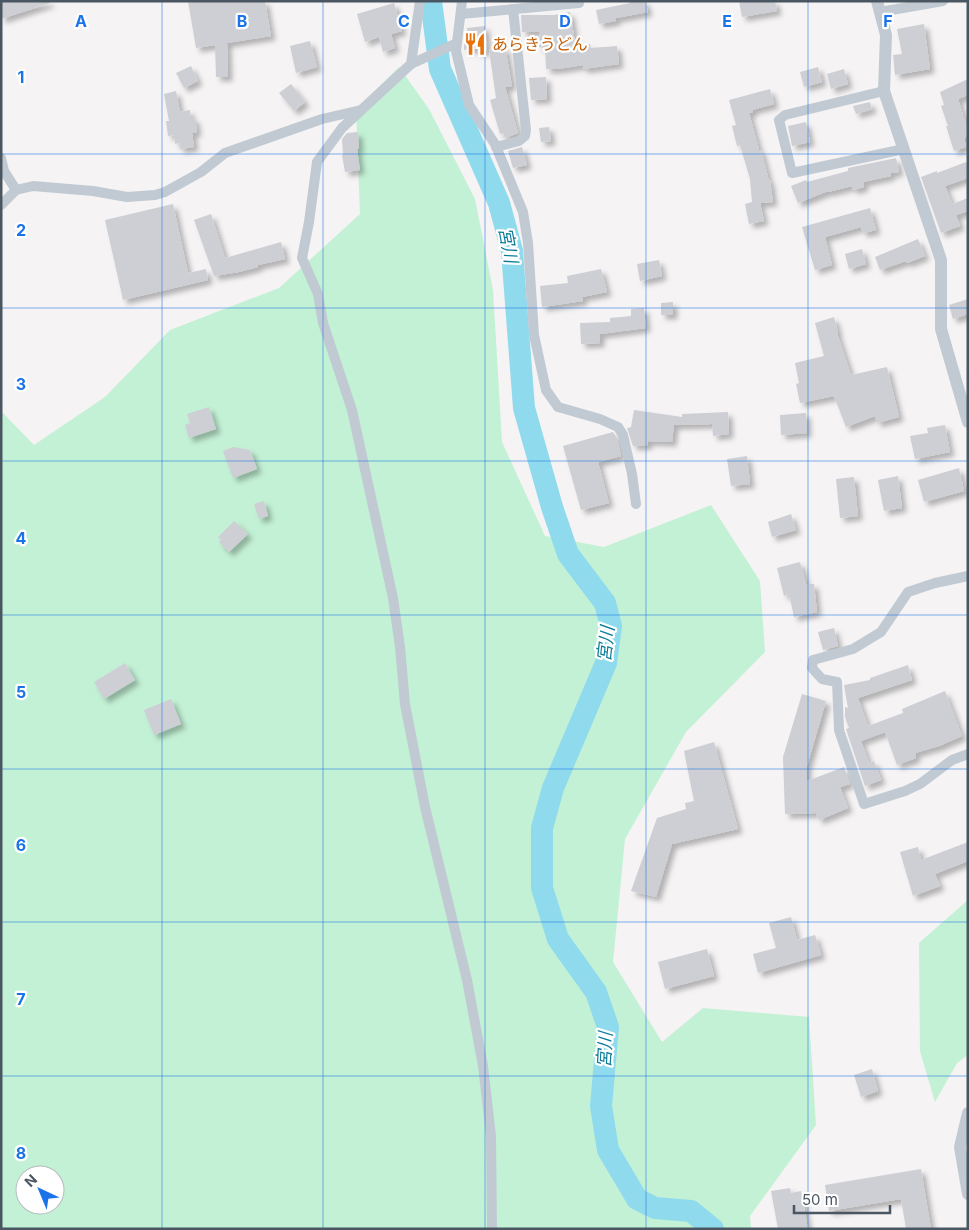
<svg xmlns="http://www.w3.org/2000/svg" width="969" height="1230" viewBox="0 0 969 1230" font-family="Inter,'Noto Sans JP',sans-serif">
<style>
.green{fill:#c3f1d5;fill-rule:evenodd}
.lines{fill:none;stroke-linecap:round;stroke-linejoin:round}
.river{stroke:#90daee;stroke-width:22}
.building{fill:#cdcfd5;filter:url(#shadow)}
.minor{stroke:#c1cad2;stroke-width:10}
.tertiary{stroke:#c1cad2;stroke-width:12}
.grid{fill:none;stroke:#1a73e8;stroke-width:1;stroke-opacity:0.55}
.labels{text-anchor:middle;stroke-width:4.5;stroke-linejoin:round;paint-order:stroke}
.food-label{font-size:16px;fill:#c56008;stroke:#fff;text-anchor:start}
.water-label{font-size:18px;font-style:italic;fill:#0c7c9b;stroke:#fff}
.grid-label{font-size:16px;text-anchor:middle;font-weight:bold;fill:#1a73e8;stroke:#fff;stroke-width:4.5;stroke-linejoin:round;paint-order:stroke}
</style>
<defs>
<filter id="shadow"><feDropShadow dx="4.5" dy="4.5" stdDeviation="2.5" flood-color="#0004"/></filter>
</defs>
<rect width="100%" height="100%" fill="#f5f3f3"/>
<g class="green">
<path d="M399 67 429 109 475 199 493 290 502 442 545 536 604 547 711 505 760 581 765 652 686 732 625 839 613 962 662 1042 703 1008 809 1017 816 1125 750 1216 751 1229H1V411L34 445 105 397 170 330 279 288 360 214 356 110ZM25 1175H55V1205H25Z"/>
<polygon points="968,900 968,1055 957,1063 935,1102 920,1051 919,943"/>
</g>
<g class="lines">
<polyline class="river" points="431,1 440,69 499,203 512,251 524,408 552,507 568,554 605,603 611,626 606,663 553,788 542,828 542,888 558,939 596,992 608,1027 601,1106 608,1150 637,1199 655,1208 691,1211 713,1229"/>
</g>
<g class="building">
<polygon points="1,1 50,1 50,3 1,19"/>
<polygon points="188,1 265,1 271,36 227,43 228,77 216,77 215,45 196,48"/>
<polygon points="630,1 645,1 648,12 616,18 616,21 599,24 596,10 630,3"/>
<polygon points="739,1 775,1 777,11 742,17"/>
<polygon points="394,3 402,31 391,34 395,48 383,52 379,37 365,42 357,14"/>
<polygon points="570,12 576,48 590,44 591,48 617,46 619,64 583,69 583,65 558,69 546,69 545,48 539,47 540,32 522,32 521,15 554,15"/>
<polygon points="924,24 930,69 895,75 893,55 902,54 897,29"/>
<polygon points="485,26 487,51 477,52 477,48 464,50 464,39 468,38 467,28"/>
<polygon points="310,41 317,67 296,73 290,46"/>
<polygon points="505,47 512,86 505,87 518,133 505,138 503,133 500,134 490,100 496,98 489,50"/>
<polygon points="191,66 198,81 184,88 176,73"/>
<polygon points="818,67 822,82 804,87 800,72"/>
<polygon points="844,69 848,84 831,89 827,74"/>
<polygon points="546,77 547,99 531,100 529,78"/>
<polygon points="968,79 968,95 958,99 968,131 968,136 964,138 966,147 954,151 946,126 948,126 941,106 944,105 940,92"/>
<polygon points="291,84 305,102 294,111 279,93"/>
<polygon points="770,89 774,104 752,110 753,112 749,113 759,150 761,150 769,181 770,180 773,202 760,203 764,221 749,224 745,204 752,202 750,179 740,145 737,146 732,126 736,125 729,100"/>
<polygon points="176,91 180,112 190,110 191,119 195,118 197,132 192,133 194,147 180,149 179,143 175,144 174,135 168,136 166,121 169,121 164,94"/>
<polygon points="870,102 872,109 856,114 853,106"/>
<polygon points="806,122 810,142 792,146 788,126"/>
<polygon points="549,127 551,141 541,142 539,128"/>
<polygon points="358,132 359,149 357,149 360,170 345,172 342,155 343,155 342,139 347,133"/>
<polygon points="522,147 527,165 513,168 508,151"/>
<polygon points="896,158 899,172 890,173 891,176 863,182 864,187 853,190 852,186 828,192 828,191 798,203 791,186 806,180 807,182 848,171 848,168"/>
<polygon points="966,162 968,168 968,178 945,186 952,204 968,198 968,211 956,215 960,226 941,233 921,177 937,171 937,173"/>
<polygon points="173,204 188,273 206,269 208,280 123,300 105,220"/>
<polygon points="870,208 876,230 863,233 861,227 825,237 832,265 815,270 802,227"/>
<polygon points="211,214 225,258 281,242 285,259 258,265 258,267 239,272 214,276 194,220"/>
<polygon points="918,239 925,256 907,263 906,261 880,270 875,257"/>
<polygon points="862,249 866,264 849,269 845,254"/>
<polygon points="659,260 662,276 640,281 637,264"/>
<polygon points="601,269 607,292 582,297 583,301 542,307 540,286 568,283 567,276"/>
<polygon points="968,299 968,314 953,319 949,305"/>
<polygon points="673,302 673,315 661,315 661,303"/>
<polygon points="644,308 646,328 600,334 600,343 581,344 580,323 610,322 610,318 631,316 631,309"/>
<polygon points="834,317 838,333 837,333 851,375 887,367 899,417 877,423 875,416 846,427 834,396 800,403 796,384 799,383 795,363 824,356 815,323"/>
<polygon points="209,407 216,429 189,438 185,425 190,423 187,414"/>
<polygon points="634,410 682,417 682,414 728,412 729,434 713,436 712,424 674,425 672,442 648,441 648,445 633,446 627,428 631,427"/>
<polygon points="806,413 807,433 781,435 780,415"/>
<polygon points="945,425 950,452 915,459 910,436 928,433 927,428"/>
<polygon points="613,432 617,438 621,456 598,462 609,503 581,510 563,446"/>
<polygon points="233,447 250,450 257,469 233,478 223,451"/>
<polygon points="747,456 750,484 731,486 727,459"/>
<polygon points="959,468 964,491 924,502 918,480"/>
<polygon points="898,476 902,508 884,511 878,480"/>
<polygon points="854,477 858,516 840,518 836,479"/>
<polygon points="264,501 268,516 259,519 254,504"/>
<polygon points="791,514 796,530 772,537 768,522"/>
<polygon points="234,521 248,534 229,552 219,542 221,540 218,537"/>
<polygon points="800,562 806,584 814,584 817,612 794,617 789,594 784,596 777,568"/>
<polygon points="834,628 838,646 823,650 818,632"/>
<polygon points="125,663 135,680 104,699 94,682"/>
<polygon points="908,665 912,680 858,698 868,726 903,713 902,709 945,691 962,736 939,746 915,753 916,758 897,765 885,732 861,741 869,763 874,761 881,780 865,786 846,729 849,728 845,717 845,707 848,708 844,685 870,680 870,678"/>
<polygon points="802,694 826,701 807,766 807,781 844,767 850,784 840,787 848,808 819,820 816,813 785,814 783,757"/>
<polygon points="171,699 181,724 154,735 144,710"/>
<polygon points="714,742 738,829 672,844 656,897 631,891 657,818 686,809 685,803 694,801 684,751"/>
<polygon points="968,842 968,861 935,874 940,886 913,896 900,852 918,847 921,860"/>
<polygon points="791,917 797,940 815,935 821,955 758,973 753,954 776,948 769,923"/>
<polygon points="707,949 714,976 665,989 658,962"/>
<polygon points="872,1069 878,1091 861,1097 854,1075"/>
<polygon points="921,1169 931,1229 906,1229 901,1199 829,1211 825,1185"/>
<polygon points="790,1188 791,1193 801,1191 808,1229 778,1229 771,1191"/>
</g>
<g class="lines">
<g class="minor">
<polyline points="420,1 411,64 342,128 317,162 309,222 302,258 318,294 323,323 352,410 393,598 400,647 405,704 425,807 467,980 483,1066 491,1136 492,1229"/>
<polyline points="462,1 456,51 469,105 495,144 523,212 528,243 534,335 546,390 558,407 600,419 618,427 623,435 632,474 636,504"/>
<polyline points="880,12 943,1"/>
<polyline points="461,14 579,3 579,1"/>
<polyline points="411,64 457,43"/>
<polyline points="884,91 785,115 779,120 792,173 904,149"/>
<polyline points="496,147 519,141 525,136 526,130 513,9"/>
<polyline points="1,158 4,171 16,190"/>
<polyline points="1,205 16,190 33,186 93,191 127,197 155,195 165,192 201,172 225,153 322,119 361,110"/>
<polyline points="968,576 935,583 908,592 881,632 853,649 813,660 812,668 822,679 837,682 839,730 864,804 905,791 920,784 952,760 968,754"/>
</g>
<g class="tertiary">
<polyline points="877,1 886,35 884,91 941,260 941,329 968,422"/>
<polyline points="968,1113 960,1147 968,1194"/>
</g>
</g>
<path class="grid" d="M162 1V1229M323 1V1229M485 1V1229M646 1V1229M808 1V1229M1 154H968M1 308H968M1 461H968M1 615H968M1 769H968M1 922H968M1 1076H968"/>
<defs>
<symbol id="restaurant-bare" viewBox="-9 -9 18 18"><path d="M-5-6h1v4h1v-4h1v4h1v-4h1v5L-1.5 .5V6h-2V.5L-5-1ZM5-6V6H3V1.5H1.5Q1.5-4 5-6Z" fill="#e8710a" stroke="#fff" stroke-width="2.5" paint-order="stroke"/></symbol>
</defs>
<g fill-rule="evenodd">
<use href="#restaurant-bare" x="459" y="28" width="32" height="32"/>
</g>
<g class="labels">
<g class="food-label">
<text x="492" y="50">あらきうどん</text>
</g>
<g class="water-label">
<text transform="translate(508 245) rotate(79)" y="6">宮川</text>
<text transform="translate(606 644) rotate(-84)" y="6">宮川</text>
<text transform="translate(605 1050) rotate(-87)" y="6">宮川</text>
</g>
</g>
<g class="grid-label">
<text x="81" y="27">A</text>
<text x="242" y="27">B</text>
<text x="404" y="27">C</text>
<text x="565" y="27">D</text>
<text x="727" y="27">E</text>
<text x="888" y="27">F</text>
<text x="21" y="83">1</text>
<text x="21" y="236">2</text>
<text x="21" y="390">3</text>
<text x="21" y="544">4</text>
<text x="21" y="698">5</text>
<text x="21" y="851">6</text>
<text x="21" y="1005">7</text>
<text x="21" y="1159">8</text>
</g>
<rect width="969" height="1230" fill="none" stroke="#4a5661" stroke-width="5"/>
<g transform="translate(40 1190) rotate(316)"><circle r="24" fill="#ffffff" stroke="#b7bbc0"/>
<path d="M0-4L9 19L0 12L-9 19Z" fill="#1a73e8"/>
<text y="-8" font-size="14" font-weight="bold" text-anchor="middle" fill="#4a5661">N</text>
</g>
<path d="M794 1205v8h96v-8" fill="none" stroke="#4a5661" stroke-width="2.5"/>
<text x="802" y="1205" font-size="15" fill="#4a5661" stroke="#ffffff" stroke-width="4" paint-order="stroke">50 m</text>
</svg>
